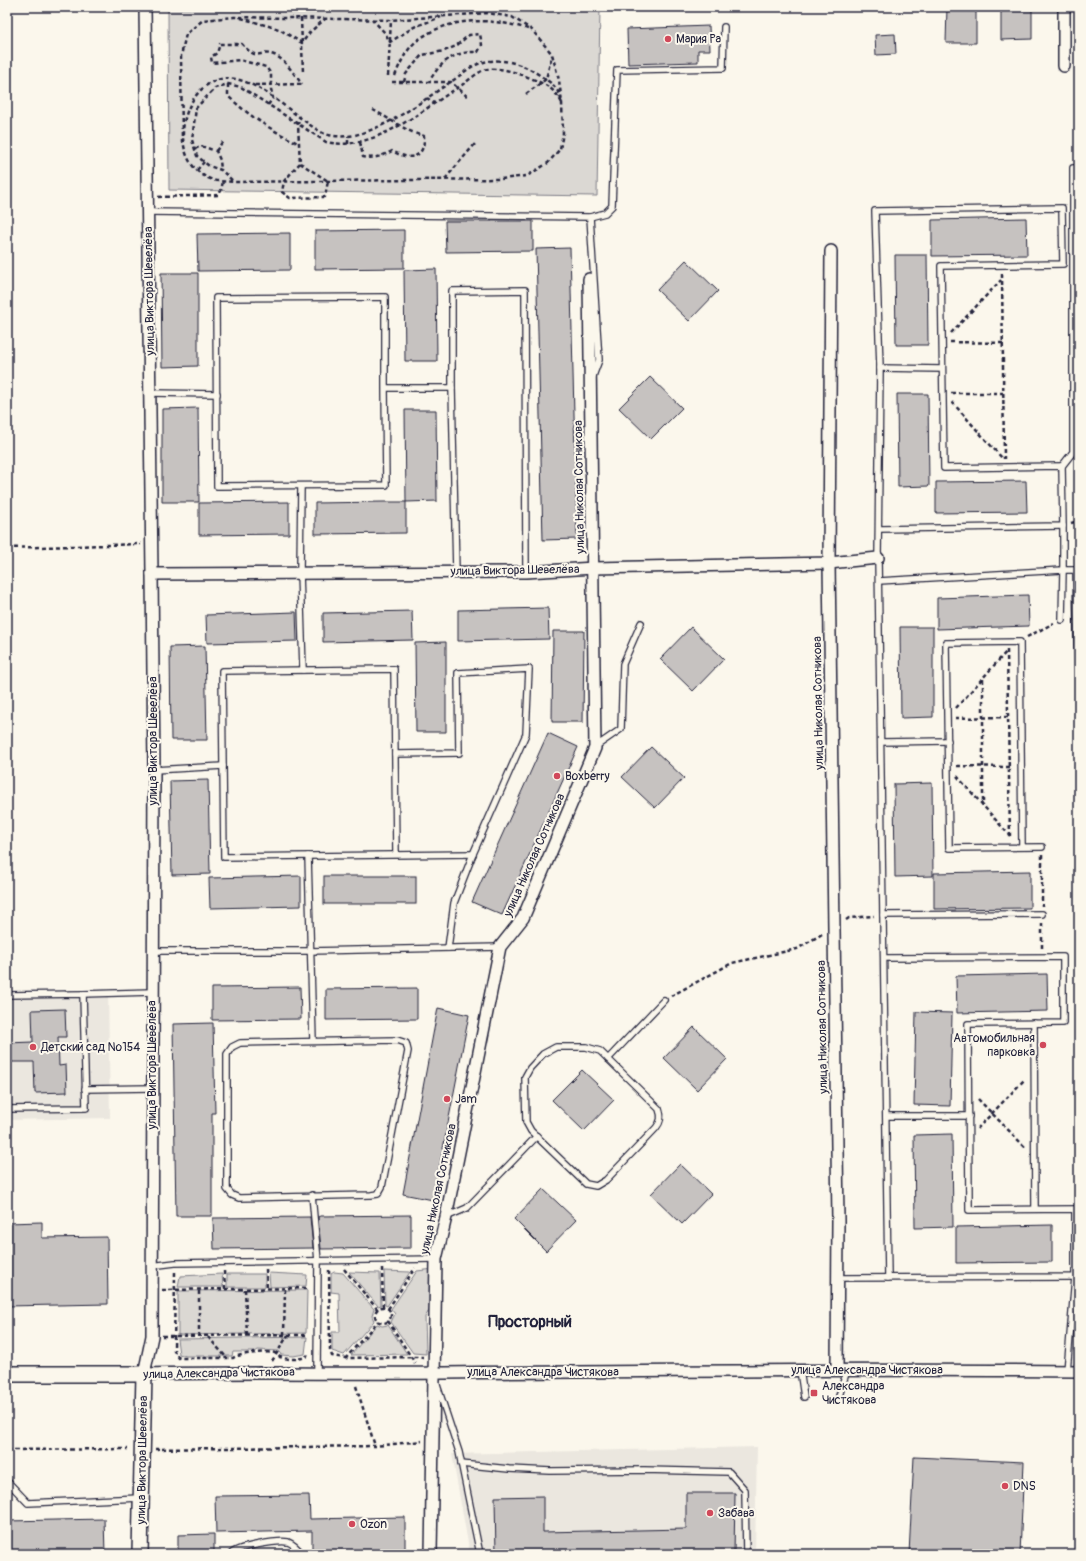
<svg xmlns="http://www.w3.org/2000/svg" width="1086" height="1561" viewBox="0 0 1086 1561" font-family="Pangolin,sans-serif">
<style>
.built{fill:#ebe7df}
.green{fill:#dbd8d3;stroke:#7e7d87}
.building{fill:#c6c2c0;stroke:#22223b}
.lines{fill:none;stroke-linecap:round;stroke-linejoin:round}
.lane-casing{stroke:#22223b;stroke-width:8}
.street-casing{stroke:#22223b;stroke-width:14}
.secondary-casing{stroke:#22223b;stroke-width:18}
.path{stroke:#22223b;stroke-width:2.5;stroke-dasharray:4 3;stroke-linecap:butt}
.lane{stroke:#fbf7ec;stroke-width:5.5}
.street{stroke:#fbf7ec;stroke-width:11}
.secondary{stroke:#fbf7ec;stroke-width:15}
.poi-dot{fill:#d1495b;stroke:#fbf7ec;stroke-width:1.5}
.labels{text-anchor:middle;stroke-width:4;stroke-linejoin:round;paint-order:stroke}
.poi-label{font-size:12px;fill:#22223b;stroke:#fbf7ec;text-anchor:start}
.street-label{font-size:12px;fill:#22223b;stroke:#fbf7ec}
.district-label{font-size:16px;font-weight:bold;fill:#22223b;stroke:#fbf7ec}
</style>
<rect width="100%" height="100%" fill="#fbf7ec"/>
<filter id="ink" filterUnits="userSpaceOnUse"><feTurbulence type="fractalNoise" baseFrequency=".025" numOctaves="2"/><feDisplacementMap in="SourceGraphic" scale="8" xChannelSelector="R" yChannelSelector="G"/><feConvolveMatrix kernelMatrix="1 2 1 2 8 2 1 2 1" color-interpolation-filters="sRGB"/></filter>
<g filter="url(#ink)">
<g class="built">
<polygon points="108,990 110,1118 7,1120 7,992"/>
<polygon points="757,1447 755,1554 470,1554 452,1454"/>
</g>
<g class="green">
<polygon points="600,7 597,196 169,190 168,8"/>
<polygon points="434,1269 430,1309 425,1317 426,1354 413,1353 391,1322 395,1314 391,1309 417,1271"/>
<polygon points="384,1271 410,1272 387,1306 385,1305"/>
<polygon points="334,1272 343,1273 374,1309 372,1316 374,1321 344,1355 332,1351 332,1332 340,1332 339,1293 331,1292 331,1274"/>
<polygon points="349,1272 380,1273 381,1305 378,1306"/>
<polygon points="269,1273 307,1275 306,1286 270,1287"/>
<polygon points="222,1274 223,1287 178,1287 180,1276"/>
<rect x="227" y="1274" width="38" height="13"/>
<polygon points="307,1290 306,1333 178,1335 178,1291"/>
<polygon points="377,1324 382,1326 388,1325 407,1354 351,1355"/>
<polygon points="307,1337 305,1354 293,1356 281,1355 279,1351 258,1350 255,1352 233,1352 232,1356 186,1356 179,1354 177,1339"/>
</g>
<g class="building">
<polygon points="947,7 976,7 976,43 946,43"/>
<polygon points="1001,7 1032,7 1032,39 1001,40"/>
<polygon points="709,26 710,50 698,50 698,62 628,64 627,29"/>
<polygon points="895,34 896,54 876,55 875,35"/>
<polygon points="1026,218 1027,255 932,256 932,220"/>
<polygon points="445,221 533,221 533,251 446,252"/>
<polygon points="404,230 404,268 315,269 315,231"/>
<polygon points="290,233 290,270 198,271 197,234"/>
<polygon points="570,248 577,539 543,540 536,249"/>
<polygon points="895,255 927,255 928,345 896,345"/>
<polygon points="686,260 718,291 689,321 657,290"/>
<polygon points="436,269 437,361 405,361 404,270"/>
<polygon points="161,273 198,273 198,366 162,367"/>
<polygon points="650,377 682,408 651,439 619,408"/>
<polygon points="897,394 928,394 929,486 898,487"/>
<polygon points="198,408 199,502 162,502 162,409"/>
<polygon points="405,410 436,410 437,501 406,502"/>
<polygon points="1026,481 1027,512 936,513 936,482"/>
<polygon points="289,502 289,534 199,535 199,503"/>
<polygon points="383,502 406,502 406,533 315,534 315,503"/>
<polygon points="1028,595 1029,626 937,629 937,598"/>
<polygon points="548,608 549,639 458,641 458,610"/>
<polygon points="412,611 413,640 323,642 323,613"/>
<polygon points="296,612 297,641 207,643 206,615"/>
<polygon points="691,627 724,659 693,691 660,659"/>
<polygon points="900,627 933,627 933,717 901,718"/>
<polygon points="553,631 584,631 583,722 552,722"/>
<polygon points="446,642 446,732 416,732 415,643"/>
<polygon points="205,646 207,740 171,740 170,647"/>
<polygon points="548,733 578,747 502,915 472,902"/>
<polygon points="651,747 684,778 655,808 622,777"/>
<polygon points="208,780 210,874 172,875 170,781"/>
<polygon points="932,783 933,876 895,877 894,784"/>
<polygon points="1030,871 1030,908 934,909 934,873"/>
<polygon points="301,876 301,906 210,908 209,878"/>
<rect x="324" y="876" width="92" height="28"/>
<polygon points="1047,974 1048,1011 957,1013 956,976"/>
<polygon points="300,987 301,1019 212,1020 212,988"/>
<polygon points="417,988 417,1019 326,1020 326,989"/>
<polygon points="438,1008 469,1015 433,1200 403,1194"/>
<polygon points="65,1009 66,1037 58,1037 59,1066 66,1065 67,1092 35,1093 34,1062 7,1062 7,1043 33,1042 32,1010"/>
<polygon points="916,1012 952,1013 950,1106 914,1105"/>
<polygon points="213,1023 215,1113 212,1113 212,1216 176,1216 173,1024"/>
<polygon points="694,1027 727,1059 697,1090 664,1058"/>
<polygon points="582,1070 614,1100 584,1131 552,1100"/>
<polygon points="952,1134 953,1227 915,1228 914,1135"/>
<polygon points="680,1164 711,1194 682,1224 651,1194"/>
<polygon points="543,1189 576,1220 546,1251 514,1219"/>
<polygon points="411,1215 411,1248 321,1249 318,1217 320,1216"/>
<polygon points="310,1217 313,1248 214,1249 213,1218"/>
<polygon points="42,1222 42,1238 107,1237 108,1304 7,1306 7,1223"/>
<polygon points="1052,1225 1052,1262 956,1263 956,1227"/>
<polygon points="914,1457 1024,1462 1020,1554 909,1554"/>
<polygon points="686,1493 735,1493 734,1554 496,1554 495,1497 543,1496 543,1532 686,1529"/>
<polygon points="309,1495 310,1519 405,1517 405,1554 312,1554 312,1531 216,1533 215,1496"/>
<polygon points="104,1519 105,1554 10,1554 10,1532 7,1532 7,1521"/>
<polygon points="214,1534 214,1554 178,1554 178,1535"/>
</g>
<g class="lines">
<defs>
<g id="lane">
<polyline points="148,212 590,217 605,213 612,206 617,70 723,68 724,27"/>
<polyline points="590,217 599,360 593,376"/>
<polyline points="880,368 942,369"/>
<polyline points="385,388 386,485 217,486 216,298 385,297 385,388 452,388 452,291 525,290 526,572"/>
<polyline points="452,388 456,572"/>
<polyline points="151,393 217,394"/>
<polyline points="1062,466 1073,452 1073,168 1079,168"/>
<polyline points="301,486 300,572 303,670"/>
<polyline points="1063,526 1063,570 1076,570 1079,723"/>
<polyline points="880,529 1063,526 1062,466 944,468 941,266 1063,264 1062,208 875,211 880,368 878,558 888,1278"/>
<polyline points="879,581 1063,570 1062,620"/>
<polyline points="881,742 948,741"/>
<polyline points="595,747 621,729 623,664 641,623"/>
<polyline points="395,754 459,753 458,673 529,669 526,734 473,854 454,903 448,948"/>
<polyline points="154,770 223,766"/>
<polyline points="1022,847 1020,642 946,643 949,848 1042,847"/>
<polyline points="396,854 394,669 222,671 224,857 473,854"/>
<polyline points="308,856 313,1041"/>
<polyline points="883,915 1042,914"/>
<polyline points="153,951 310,951 500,947"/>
<polyline points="83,994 152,992"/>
<polyline points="7,995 83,994 86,1108 7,1109"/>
<polyline points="1034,1023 1035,1209"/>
<polygon points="397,1040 406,1043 408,1051 382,1187 378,1194 371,1195 239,1198 232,1195 227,1189 227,1054 232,1047 240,1043"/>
<path d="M556 1047H586L600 1051 659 1109C662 1117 661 1122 656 1128L606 1180 596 1186 586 1184 531 1131 526 1122 525 1077 530 1068 543 1054Z"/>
<polyline points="608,1059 664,1000"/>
<polyline points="85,1089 152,1088"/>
<polyline points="886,1116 969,1116"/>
<polyline points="312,1195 318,1261 317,1372"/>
<polyline points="446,1217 467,1208 537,1136"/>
<polyline points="151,1266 175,1263 436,1259"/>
<polyline points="837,1278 1075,1277 1075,1209 969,1210 968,1024 1063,1023 1063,957 884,958"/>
<polyline points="800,1370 804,1397"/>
<polyline points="1067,1371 1075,1277"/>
<polyline points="437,1385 459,1452 480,1554"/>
<polyline points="839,1396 847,1370"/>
<polyline points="461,1464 509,1469 550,1471 644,1470 729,1472 745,1490 746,1554"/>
<polyline points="7,1481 28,1503 140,1498"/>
<path d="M231 1554C235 1547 279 1540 288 1542 293 1544 299 1550 302 1554"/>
</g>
<g id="street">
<polyline points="145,7 152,574"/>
<polyline points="1064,7 1064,66"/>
<polyline points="831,251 829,563 838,1221 837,1370"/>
<path d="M878 558 829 563 594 568 526 572 152 574 154 770 152 1336 144 1374C245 1372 345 1374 445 1373 656 1371 868 1369 1079 1371"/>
<polyline points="431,1554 436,1259 446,1217 500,947 523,918 595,748 589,279"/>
</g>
<polyline id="secondary" points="7,1374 144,1374 140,1554"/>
</defs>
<use href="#lane" class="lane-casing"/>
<use href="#street" class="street-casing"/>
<use href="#secondary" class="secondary-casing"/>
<g class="path">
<polyline points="241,18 279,29 302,43 310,32 325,19"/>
<polyline points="301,18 303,73"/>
<polyline points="372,19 385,33 390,42 414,27 441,17"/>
<polyline points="388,76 391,20"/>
<path d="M395 76C400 63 407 48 418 40 450 16 492 18 528 29"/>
<polyline points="392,82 451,82 469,98"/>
<path d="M404 82 406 74 422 55 444 51 456 46 469 35 480 34 482 45 478 52C454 51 440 62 429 82"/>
<path d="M228 84V96C249 116 271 130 298 143"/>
<polyline points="255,85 302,84"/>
<polyline points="526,94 546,79 552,55"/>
<polyline points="427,98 434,103"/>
<path d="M268 105 273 98 271 89V74L266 67 240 60 212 63 211 57 217 53 220 44H242C259 63 258 49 274 55 285 59 295 76 302 84"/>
<path d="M360 142 363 157C375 159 382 156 392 151 410 161 425 159 424 136 406 132 391 119 373 110"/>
<path d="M182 143 181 56 186 34 203 20 234 17 391 20 487 13 512 17 532 30 552 54 559 80 562 103 563 133 560 149 548 163 527 176 501 179 234 182C227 181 219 182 213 180 168 165 177 94 217 80 251 68 297 121 325 134 334 137 346 137 355 135 391 126 422 101 452 81 460 76 469 67 478 64 498 56 521 63 538 74 552 84 558 86 562 103 554 88 545 84 530 78 516 72 503 68 488 69 480 70 469 80 462 85 423 109 374 153 326 142L241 87 228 84 215 88 196 108 192 140 197 156 209 166 221 170 234 182"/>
<polyline points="348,144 348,136"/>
<polyline points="195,149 201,146 216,151 220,160 221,170"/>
<polyline points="216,151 223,141"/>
<polyline points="300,163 328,181 325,197 290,198 282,192 284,181 300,163 298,124 300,116"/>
<polyline points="197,170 204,162"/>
<polyline points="445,179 475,144"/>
<polyline points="158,197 218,195 221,191 223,181"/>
<polyline points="1002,274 1004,459"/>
<polyline points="951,333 1001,280"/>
<polyline points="950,342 1003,343"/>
<polyline points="951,393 1003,393"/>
<polyline points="952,402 1002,458"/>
<polyline points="1071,523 1079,521"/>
<polyline points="7,548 141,544"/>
<polyline points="1027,637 1054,623"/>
<polyline points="1007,650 1010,839"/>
<polyline points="983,679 983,806"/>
<polyline points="956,708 1007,651"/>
<polyline points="955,718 1008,717"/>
<polyline points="957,766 1009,767"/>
<polyline points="957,776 1010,836"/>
<polyline points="1042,855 1042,906"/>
<polyline points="846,920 849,918 874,916"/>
<polyline points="1042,948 1042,921"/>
<polyline points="671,996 732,963 797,949 822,934"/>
<polyline points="978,1099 1026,1148"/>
<polyline points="977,1129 1025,1079"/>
<polyline points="382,1268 383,1308"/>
<polyline points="266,1269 267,1289"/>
<polyline points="344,1269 378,1310"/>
<polyline points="329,1270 330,1350 332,1356 346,1358 423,1357"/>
<polyline points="224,1271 225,1289"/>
<path d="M175 1272 174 1351 179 1358H233C237 1354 269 1351 275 1353 277 1354 279 1356 280 1357 287 1360 303 1360 308 1355"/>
<polyline points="245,1289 247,1336"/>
<polyline points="162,1290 309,1288"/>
<circle cx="383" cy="1315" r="8"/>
<polyline points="388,1309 415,1268"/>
<polyline points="388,1321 415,1363"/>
<polyline points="284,1335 285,1289"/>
<polyline points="162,1336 309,1335"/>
<polyline points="199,1337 199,1289"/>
<polyline points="208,1337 227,1358"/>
<polyline points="345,1359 378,1321"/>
<polyline points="272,1361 288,1335"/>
<polyline points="356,1386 375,1446"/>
<polyline points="155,1449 375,1446 422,1441"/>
<polyline points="7,1450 128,1449"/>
</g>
<use href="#lane" class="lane"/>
<use href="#street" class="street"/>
<use href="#secondary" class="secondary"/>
</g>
</g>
<g class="poi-dot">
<circle cx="668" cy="39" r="4"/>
<circle cx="557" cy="776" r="4"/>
<circle cx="1043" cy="1045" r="4"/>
<circle cx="33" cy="1047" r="4"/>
<circle cx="447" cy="1099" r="4"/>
<rect x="810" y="1389" width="8" height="8" rx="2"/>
<circle cx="1005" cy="1486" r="4"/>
<circle cx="710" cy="1513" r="4"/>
<circle cx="352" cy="1524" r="4"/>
</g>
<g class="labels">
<g class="poi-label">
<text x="676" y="43">Мария Ра</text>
<text x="565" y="780">Boxberry</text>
<text x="1035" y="1042" text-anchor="end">Автомобильная<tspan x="1035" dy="14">парковка</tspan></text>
<text x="41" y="1051">Детский сад №154</text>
<text x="455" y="1103">Jam</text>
<text x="822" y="1390">Александра<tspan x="822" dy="14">Чистякова</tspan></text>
<text x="1013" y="1490">DNS</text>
<text x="718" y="1517">Забава</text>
<text x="360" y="1528">Ozon</text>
</g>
<g class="street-label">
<text transform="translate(149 291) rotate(-91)" y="4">улица Виктора Шевелёва</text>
<text transform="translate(579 487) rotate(-91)" y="4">улица Николая Сотникова</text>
<text transform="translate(515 570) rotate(-1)" y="4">улица Виктора Шевелёва</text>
<text transform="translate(818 703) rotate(-91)" y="4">улица Николая Сотникова</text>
<text transform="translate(153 741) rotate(-90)" y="4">улица Виктора Шевелёва</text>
<text transform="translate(534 855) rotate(-66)" y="4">улица Николая Сотникова</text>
<text transform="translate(822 1027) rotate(-91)" y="4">улица Николая Сотникова</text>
<text transform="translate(152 1065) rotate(-90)" y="4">улица Виктора Шевелёва</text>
<text transform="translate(438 1189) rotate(-78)" y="4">улица Николая Сотникова</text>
<text x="867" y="1374">улица Александра Чистякова</text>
<text x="543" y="1376">улица Александра Чистякова</text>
<text transform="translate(219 1373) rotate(-1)" y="4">улица Александра Чистякова</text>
<text transform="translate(142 1460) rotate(-89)" y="4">улица Виктора Шевелёва</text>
</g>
<g class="district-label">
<text x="530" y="1327">Просторный</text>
</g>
</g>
<rect width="1086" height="1561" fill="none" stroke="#fbf7ec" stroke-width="24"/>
<rect x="12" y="12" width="1062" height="1537" fill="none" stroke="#22223b" stroke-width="1.5" filter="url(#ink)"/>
</svg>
